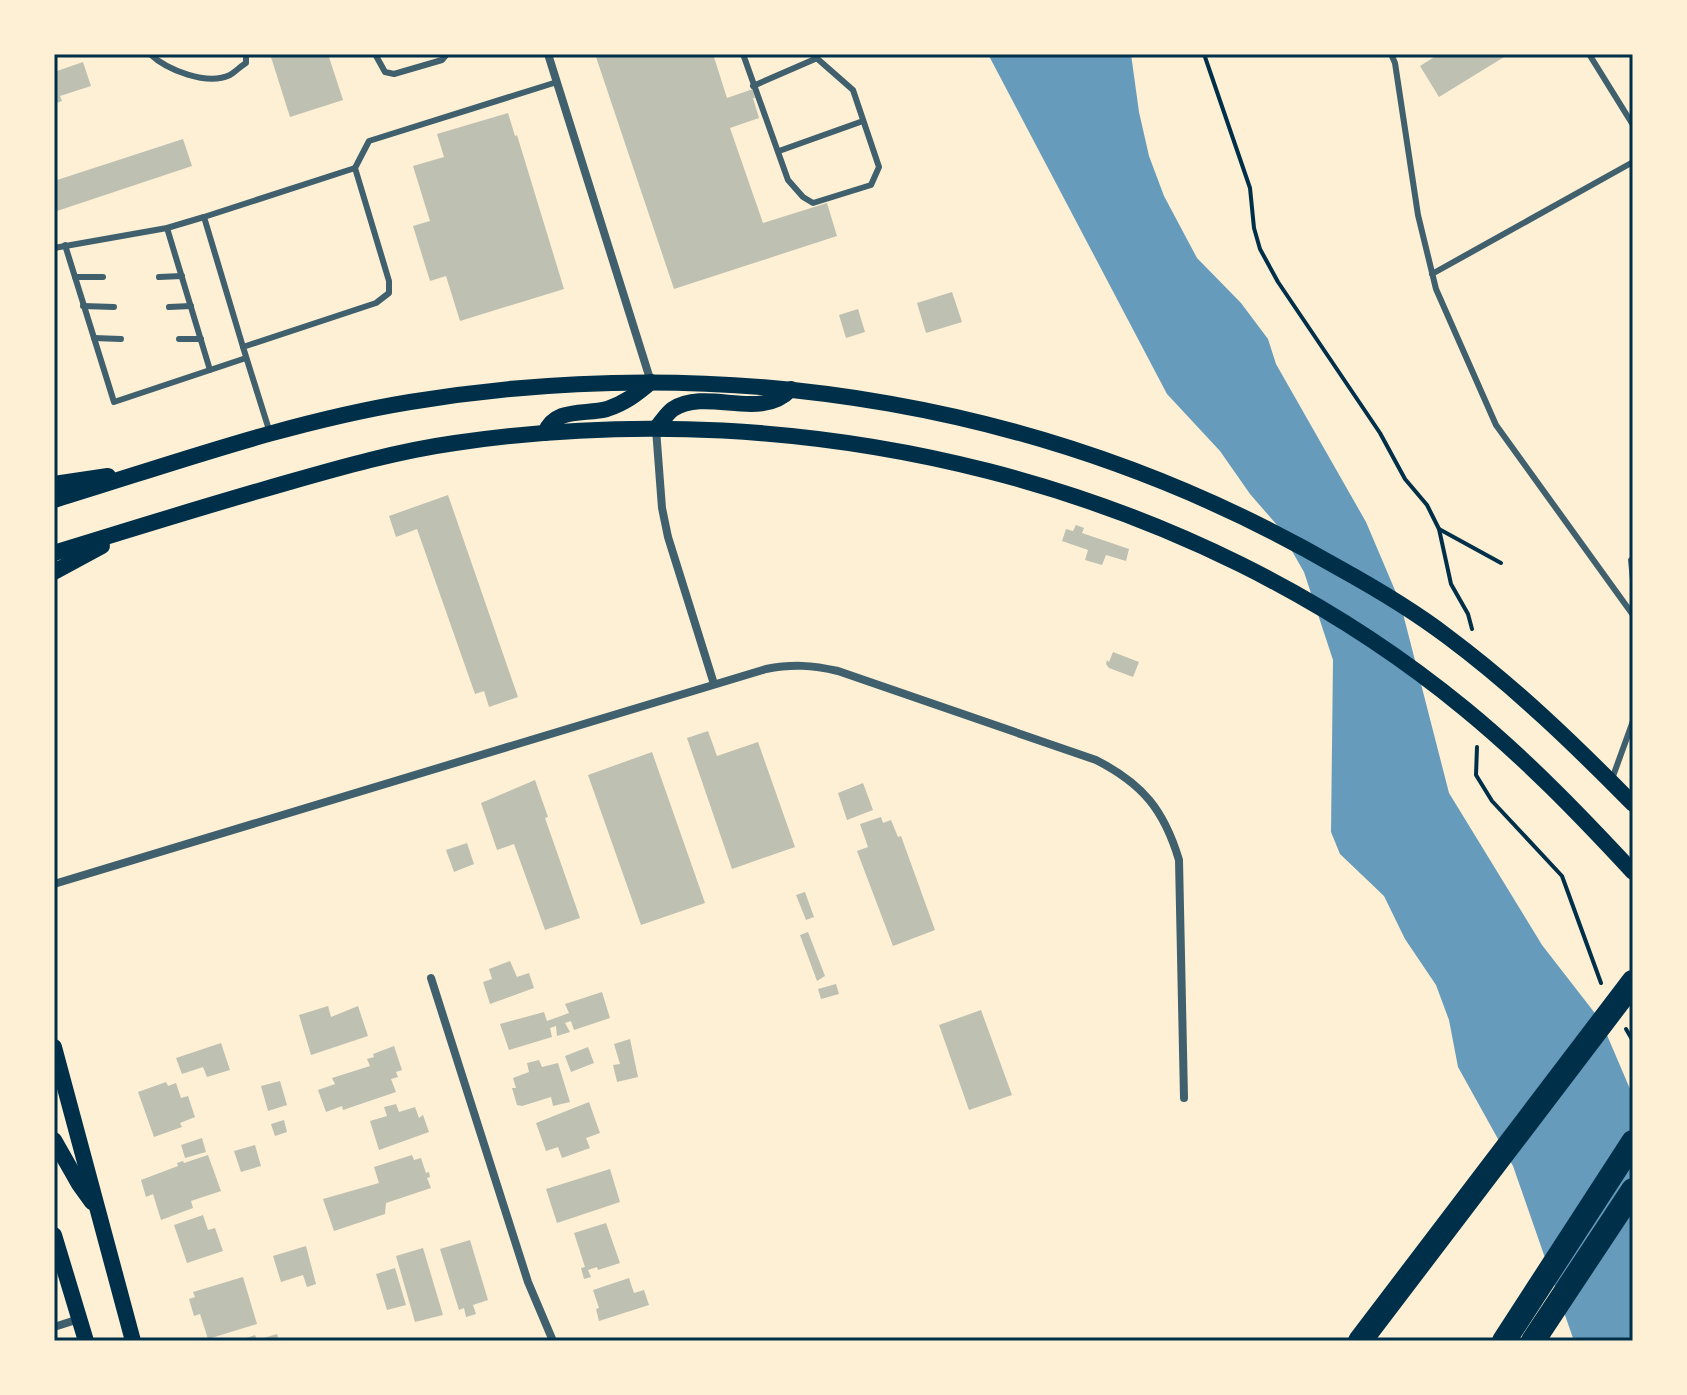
<svg xmlns="http://www.w3.org/2000/svg" width="1687" height="1395" viewBox="0 0 1687 1395" font-family="'Roboto Serif',serif">
<style>
.water{fill:#669bbc}
.building{fill:#bec0b2}
.lines{fill:none;stroke-linecap:round;stroke-linejoin:round}
.path{stroke:#003049;stroke-width:4}
.service{stroke:#3f606c;stroke-width:6}
.minor{stroke:#3f606c;stroke-width:8}
.secondary{stroke:#003049;stroke-width:16}
.motorway{stroke:#003049;stroke-width:24}
.neatline{fill:none;stroke:#003049;stroke-width:3}
</style>
<rect width="100%" height="100%" fill="#fdf0d5"/>
<polygon class="water" points="988,54 1131,54 1139,112 1149,156 1164,196 1197,258 1241,303 1268,339 1276,364 1366,522 1400,602 1449,793 1542,945 1601,1021 1633,1096 1633,1341 1574,1341 1513,1166 1458,1067 1449,1020 1436,985 1405,939 1384,896 1340,854 1331,832 1333,660 1304,572 1277,525 1250,494 1220,451 1167,394"/>
<g class="building">
<polygon points="270,54 328,54 343,100 290,117"/>
<polygon points="598,54 713,54 727,98 753,89 755,98 753,98 759,118 730,128 763,223 827,203 837,236 674,289 596,57"/>
<polygon points="1439,54 1509,54 1439,97 1420,66"/>
<polygon points="83,62 91,86 60,96 62,101 54,104 54,72"/>
<polygon points="508,113 515,136 517,135 564,289 460,321 446,276 430,281 413,226 430,221 413,166 444,157 437,134"/>
<polygon points="183,139 192,166 54,212 54,181"/>
<polygon points="952,292 962,322 926,333 917,303"/>
<polygon points="858,309 865,332 846,338 839,315"/>
<polygon points="448,495 518,697 489,707 484,691 475,694 417,529 396,537 389,516"/>
<polygon points="1076,525 1084,528 1082,533 1129,549 1126,561 1106,555 1102,565 1085,560 1088,550 1062,541 1066,529 1073,531"/>
<polygon points="1113,652 1139,662 1133,677 1109,668 1106,664 1107,660 1109,662"/>
<polygon points="708,731 717,756 758,742 795,847 732,869 687,738"/>
<polygon points="652,752 705,903 641,925 588,775"/>
<polygon points="535,780 548,817 545,818 580,918 545,930 514,844 497,850 481,803"/>
<polygon points="863,783 873,810 847,820 838,793"/>
<polygon points="881,817 883,823 891,820 898,837 901,836 935,930 893,946 857,851 868,847 860,824"/>
<polygon points="467,843 474,864 454,872 446,850"/>
<polygon points="805,892 814,917 806,920 796,895"/>
<polygon points="808,932 825,976 817,981 800,935"/>
<polygon points="510,961 517,977 529,973 534,988 490,1004 483,982 492,979 489,969"/>
<polygon points="836,984 839,994 821,999 818,989"/>
<polygon points="602,992 610,1018 574,1030 571,1021 565,1023 570,1032 557,1036 556,1026 550,1028 552,1037 509,1050 500,1024 544,1012 547,1021 569,1013 565,1004"/>
<polygon points="328,1006 331,1017 358,1006 368,1036 311,1055 299,1015"/>
<polygon points="981,1010 1012,1095 969,1110 939,1025"/>
<polygon points="630,1039 638,1077 617,1082 613,1065 620,1064 614,1044"/>
<polygon points="221,1043 230,1070 207,1077 203,1067 182,1074 176,1058"/>
<polygon points="394,1046 402,1070 396,1072 398,1077 391,1079 396,1092 343,1110 342,1106 326,1112 318,1090 335,1084 332,1078 370,1066 367,1059 374,1057 373,1054"/>
<polygon points="588,1047 594,1063 571,1072 565,1056"/>
<polygon points="539,1060 542,1067 558,1063 570,1102 553,1106 551,1097 522,1106 517,1105 512,1088 516,1088 513,1078 529,1072 527,1063"/>
<polygon points="280,1081 287,1105 268,1111 261,1086"/>
<polygon points="166,1082 168,1086 176,1083 181,1098 188,1096 195,1117 180,1123 182,1127 154,1137 138,1092"/>
<polygon points="589,1102 600,1133 586,1138 590,1148 562,1158 558,1147 546,1151 536,1123"/>
<polygon points="396,1104 399,1112 415,1107 419,1118 423,1115 429,1132 379,1150 370,1121 387,1116 384,1107"/>
<polygon points="284,1120 287,1132 275,1136 271,1124"/>
<polygon points="202,1138 206,1152 185,1158 181,1145"/>
<polygon points="255,1145 261,1166 241,1172 234,1151"/>
<polygon points="208,1155 221,1191 191,1201 193,1208 161,1220 153,1194 146,1197 141,1180 178,1166 177,1163 183,1161 184,1163"/>
<polygon points="412,1155 414,1160 421,1158 426,1173 429,1172 430,1177 427,1178 431,1188 386,1203 385,1214 334,1231 323,1199 379,1183 374,1167"/>
<polygon points="610,1169 620,1202 557,1223 546,1189"/>
<polygon points="203,1215 208,1230 215,1228 223,1251 187,1263 174,1225"/>
<polygon points="606,1223 620,1263 598,1270 597,1267 588,1270 591,1277 584,1279 581,1268 585,1267 574,1233"/>
<polygon points="470,1240 488,1300 473,1305 476,1314 466,1317 464,1308 459,1310 440,1249"/>
<polygon points="306,1246 316,1284 307,1287 303,1275 281,1282 273,1256"/>
<polygon points="423,1248 443,1315 415,1322 396,1256"/>
<polygon points="395,1268 406,1305 387,1310 376,1274"/>
<polygon points="243,1277 257,1324 208,1339 200,1314 194,1316 189,1299 195,1297 193,1292"/>
<polygon points="629,1278 634,1293 644,1290 649,1305 599,1321 596,1309 599,1308 593,1290"/>
<polygon points="277,1334 279,1341 238,1341 255,1335 257,1340"/>
</g>
<g class="lines">
<g class="path">
<polyline points="1204,54 1250,188 1254,228 1260,249 1278,282 1380,433 1405,479 1427,505 1439,529 1451,584 1468,614 1472,629"/>
<polyline points="1439,529 1501,563"/>
<polyline points="1477,747 1476,775 1492,801 1562,876 1601,983"/>
<polyline points="1626,1029 1633,1041"/>
</g>
<g class="service">
<path d="M150 54C167 70 207 86 230 75 235 72 241 66 246 63V54"/>
<polyline points="375,54 385,72 394,74 442,60 447,54"/>
<polyline points="743,54 788,180 803,197 813,203 871,185 879,167 853,90 812,54"/>
<polyline points="1391,54 1395,63 1418,215 1436,289 1496,425 1633,615"/>
<polyline points="1589,54 1633,125"/>
<polyline points="753,86 815,59"/>
<polyline points="779,151 863,121"/>
<polyline points="167,228 210,370"/>
<polyline points="65,245 114,402 246,358"/>
<polyline points="54,248 167,228 204,217"/>
<polyline points="1432,274 1633,162"/>
<polyline points="75,277 103,277"/>
<polyline points="159,277 182,276"/>
<polyline points="83,306 114,307"/>
<polyline points="169,307 191,306"/>
<polyline points="94,338 121,339"/>
<polyline points="179,339 201,339"/>
<polyline points="243,347 204,217 355,168"/>
<polyline points="270,433 243,347 376,303 389,293 389,281 355,168 369,141 557,82"/>
<polyline points="1633,558 1631,560 1633,580"/>
<polyline points="1633,694 1633,701"/>
<polyline points="1612,779 1633,721"/>
</g>
<g class="minor">
<polyline points="548,54 651,382"/>
<polyline points="656,429 662,508 668,537 714,684"/>
<path d="M54 884 766 669C792 664 812 665 838 671L1096 760C1143 784 1164 810 1179 860L1184 1098"/>
<polyline points="431,978 528,1282 553,1341"/>
<polyline points="54,1327 79,1319"/>
</g>
<g class="secondary">
<path d="M656 428C661 423 667 413 673 409 708 387 760 422 791 389"/>
<path d="M545 433C555 407 585 415 607 409 625 403 637 394 651 382"/>
<polyline points="54,484 108,476"/>
<path d="M54 500C172 464 288 422 410 402 732 349 1057 404 1339 568 1377 589 1414 611 1448 637 1515 687 1575 745 1633 804"/>
<path d="M54 553C131 529 209 505 286 483 342 467 398 451 455 443 808 391 1187 481 1465 709 1526 759 1580 815 1633 872"/>
<polyline points="54,572 102,546"/>
<polyline points="54,1047 133,1341"/>
<polyline points="54,1140 79,1184 92,1202"/>
<polyline points="54,1235 86,1341"/>
</g>
<g class="motorway">
<polyline points="1360,1341 1633,982"/>
<polyline points="1504,1341 1633,1142"/>
<polyline points="1533,1341 1633,1190"/>
</g>
</g>
<rect width="1687" height="1395" fill="none" stroke="#fdf0d5" stroke-width="112"/>
<rect x="56" y="56" width="1575" height="1283" class="neatline"/>
</svg>
